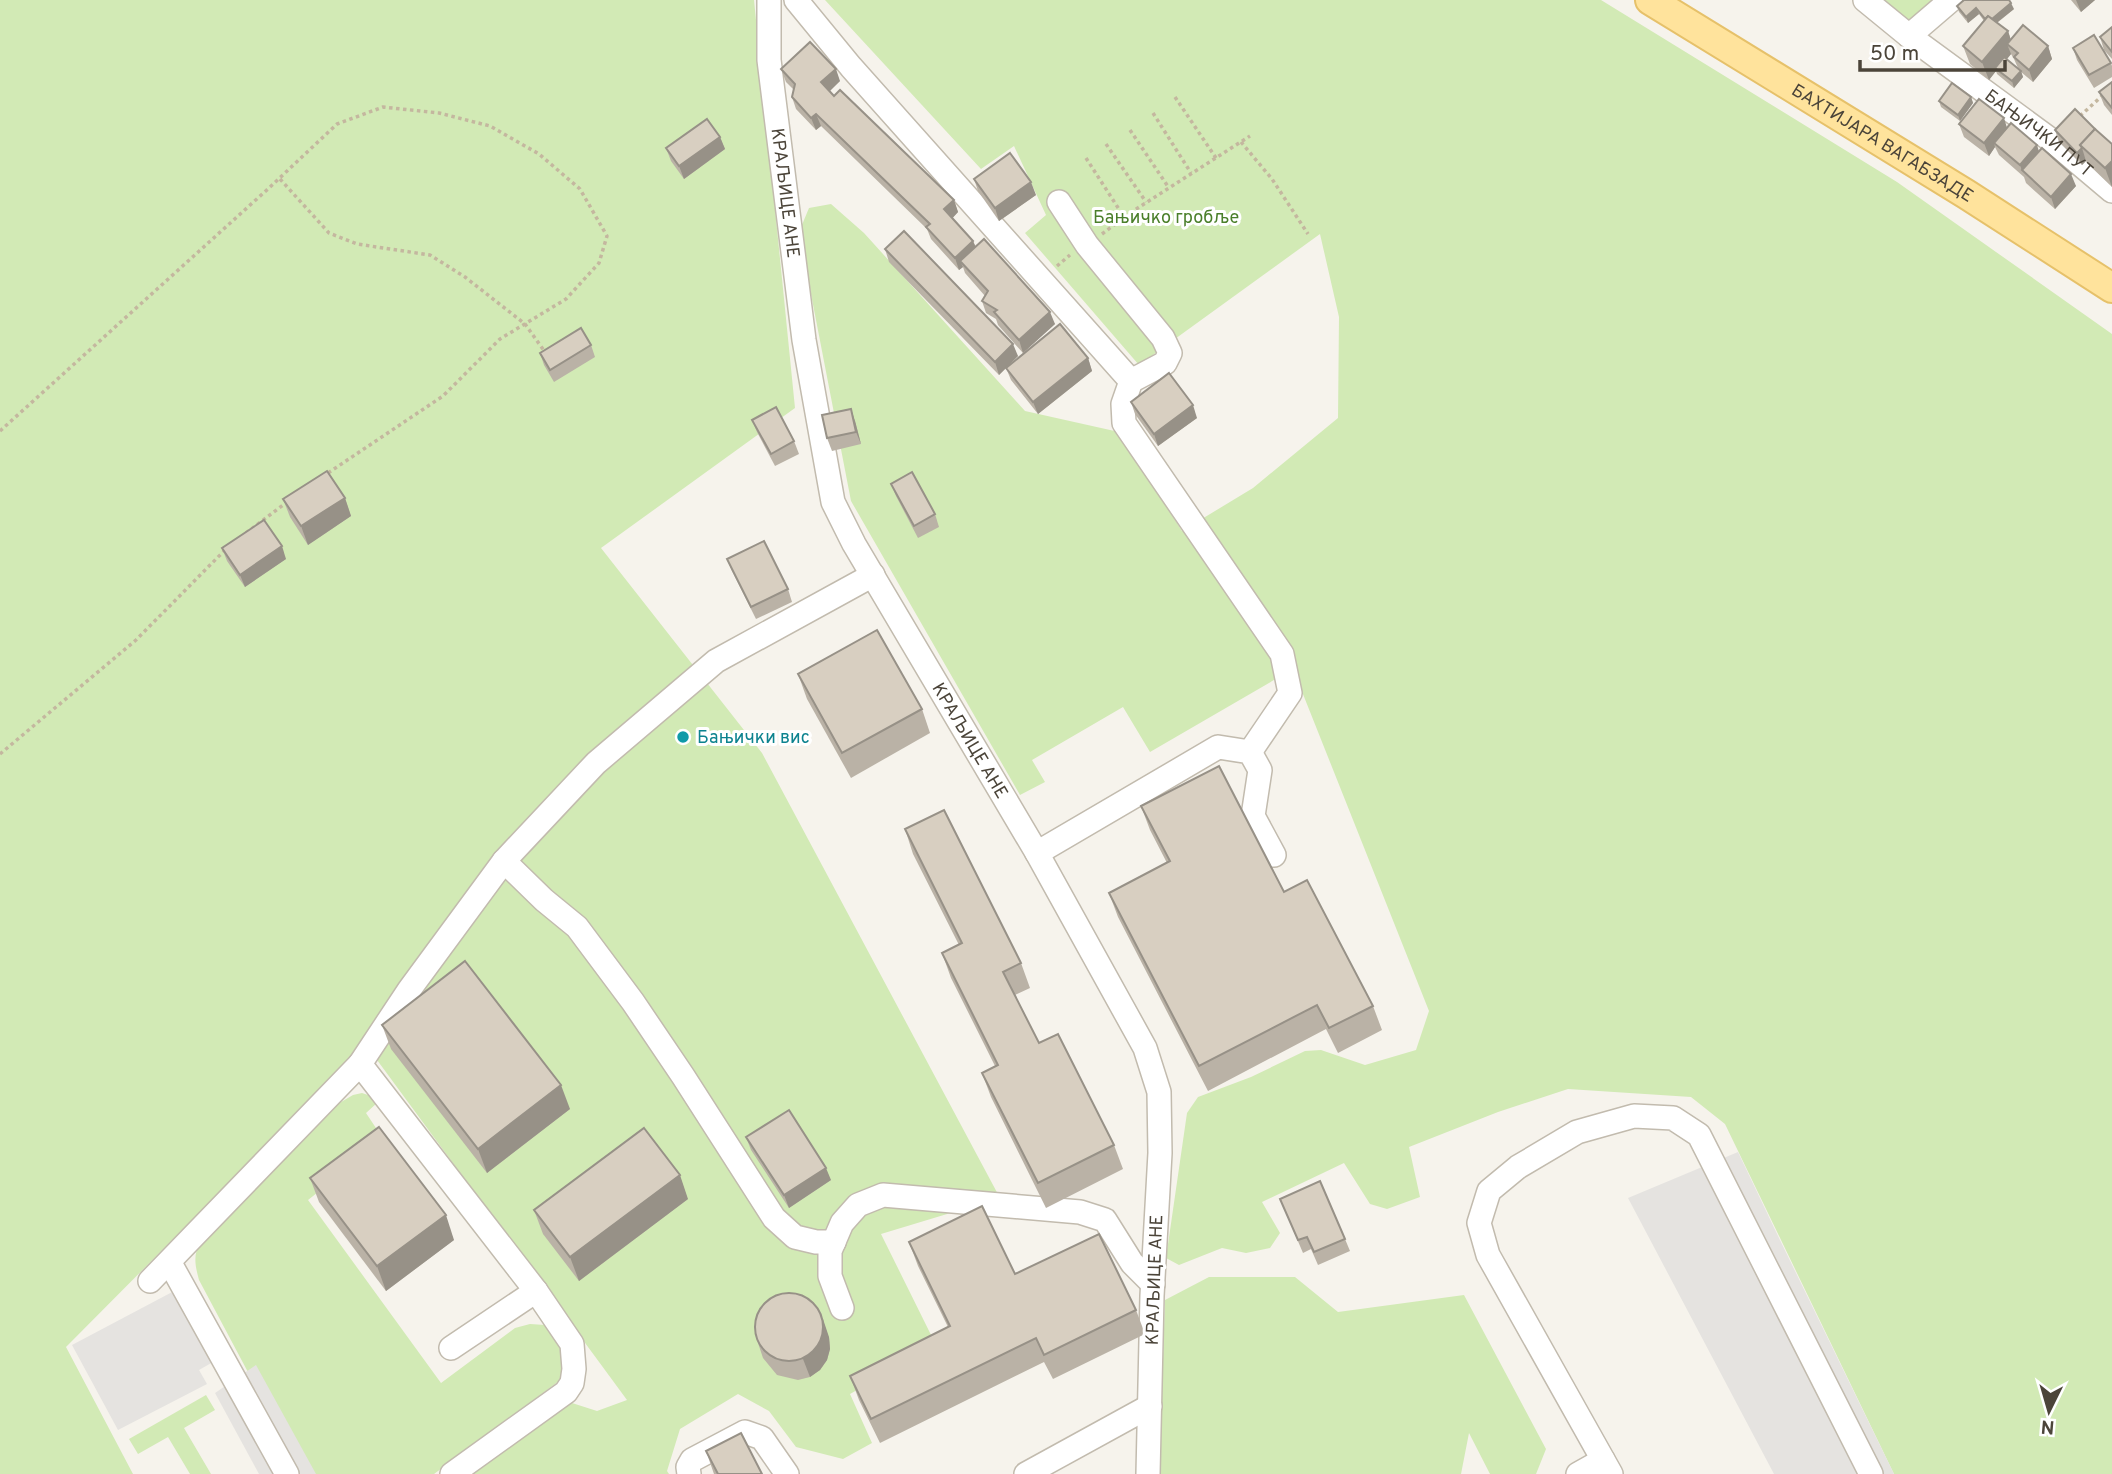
<svg xmlns="http://www.w3.org/2000/svg" width="2112" height="1474" viewBox="0 0 2112 1474" font-family="Overpass,sans-serif">
<style>
.green{fill:#d2eab5}
.parking{fill:#e5e3e0}
.lines{fill:none;stroke-linecap:round;stroke-linejoin:round}
.minor-casing{stroke:#c2bbae;stroke-width:26}
.major-casing{stroke:#e6c16a;stroke-width:32}
.path{stroke:#c4b79f;stroke-width:3.5;stroke-dasharray:3.5 3.5;stroke-linecap:butt}
.minor{stroke:#fff;stroke-width:23}
.major{stroke:#ffe39c;stroke-width:28}
.wall{fill:#bab2a6;fill-rule:evenodd}
.shaded-wall{fill:#979187}
.building{fill:#d8cfc1;stroke:#979187;stroke-width:2}
.culture-dot{fill:#0f9aa8;stroke:#fff;stroke-width:2.5}
.labels{text-anchor:middle;stroke-width:6;stroke-linejoin:round;paint-order:stroke}
.street-label{font-size:18px;fill:#4b4439;stroke:#fff}
.park-label{font-size:18px;fill:#4a7f2a;stroke:#fff}
.culture-label{font-size:18px;fill:#0d838f;stroke:#fff;text-anchor:start}
</style>
<rect width="100%" height="100%" fill="#f6f3ec"/>
<g class="green">
<polygon points="0,0 754,0 795,408 601,548 762,753 1000,1198 881,1234 936,1345 850,1394 872,1443 843,1459 796,1447 769,1411 738,1394 680,1429 667,1471 669,1474 471,1474 572,1403 597,1411 627,1400 366,1045 66,1347 133,1474 0,1474"/>
<polygon points="825,0 1601,0 1897,182 2112,334 2112,1474 1894,1474 1725,1124 1691,1097 1568,1089 1498,1112 1409,1147 1420,1197 1387,1209 1370,1204 1344,1163 1262,1202 1280,1233 1270,1248 1246,1253 1222,1248 1179,1265 1166,1258 1187,1113 1198,1097 1251,1077 1305,1051 1321,1050 1365,1065 1416,1050 1429,1011 1293,669 1150,752 1123,707 1032,760 1045,782 1020,795 851,501 799,232 809,208 831,204 864,233 1025,411 1119,432 1182,531 1253,488 1338,418 1339,317 1320,234 1139,365 1025,233 1046,215 1014,146 981,169"/>
<polygon points="1875,0 1932,0 1906,27"/>
<path d="M362 1093 371 1096 377 1103 366 1113 384 1140 308 1200 441 1383 515 1328 530 1324 545 1325 555 1332 564 1342 563 1378 434 1474H302L199 1280C195 1265 193 1256 200 1242L336 1105 353 1095Z"/>
<polygon points="1209,1277 1295,1277 1338,1312 1464,1295 1546,1449 1536,1474 1490,1474 1469,1433 1461,1474 1159,1474 1165,1300"/>
<polygon points="206,1395 215,1410 184,1428 211,1474 190,1474 168,1437 138,1454 129,1439"/>
</g>
<g class="parking">
<polygon points="1738,1152 1778,1236 1894,1474 1774,1474 1628,1198"/>
<polygon points="176,1290 213,1362 199,1370 207,1384 118,1430 72,1345"/>
<polygon points="256,1365 316,1474 259,1474 215,1393"/>
</g>
<g class="lines">
<defs>
<g id="minor">
<path id="s1" d="M769 0V60L804 340 833 502 854 544 1037 853 1145 1048 1159 1092 1160 1153 1152 1296 1148 1474"/>
<polyline points="796,0 851,67 1131,381"/>
<path id="s2" d="M1865 0 1909 36 2055 143 2112 191"/>
<polyline points="1909,36 1951,0"/>
<polyline points="1059,202 1087,245 1163,338 1170,353 1165,363 1131,381 1123,404 1124,423 1282,654 1290,693 1250,752"/>
<polyline points="1037,853 1218,747 1250,752 1260,770 1253,816 1274,855"/>
<polyline points="504,861 544,900 577,927 633,1002 683,1076 774,1218 795,1237 816,1242 834,1242"/>
<polyline points="360,1064 409,990 504,861 596,763 716,661 873,575"/>
<polyline points="170,1263 287,1474"/>
<polyline points="150,1281 360,1064 536,1291 572,1344 574,1369 572,1383 566,1392 452,1474"/>
<polyline points="842,1308 830,1276 830,1251 842,1223 858,1205 883,1195 1080,1212 1105,1220 1132,1263 1153,1284"/>
<polyline points="451,1348 536,1291"/>
<polyline points="689,1474 688,1467 692,1460 745,1432 762,1438 787,1474"/>
<polyline points="1026,1474 1150,1406"/>
<polyline points="1578,1474 1603,1460"/>
<polyline points="1611,1474 1488,1255 1479,1223 1489,1191 1518,1167 1577,1132 1634,1116 1673,1118 1699,1135 1871,1474"/>
</g>
<g id="major">
<path id="s3" d="M1650 0 1966 194 2112 288"/>
</g>
</defs>
<use href="#minor" class="minor-casing"/>
<use href="#major" class="major-casing"/>
<g class="path">
<polyline points="1175,97 1216,158"/>
<polyline points="1153,113 1191,173"/>
<polyline points="2080,116 2103,95"/>
<polyline points="1130,130 1169,188"/>
<polyline points="1241,142 1272,179 1308,234"/>
<polyline points="1106,144 1146,202"/>
<polyline points="1086,158 1124,217"/>
<polyline points="280,179 329,233 357,244 430,255 465,277 525,324 545,352"/>
<polyline points="1102,234 1130,213 1250,136"/>
<polyline points="1057,266 1070,255"/>
<polyline points="0,431 269,188 337,124 383,107 439,113 490,126 539,154 580,189 607,236 599,263 566,299 500,339 443,396 325,475"/>
<polyline points="246,533 287,502"/>
<polyline points="0,754 136,640 226,549"/>
</g>
<use href="#minor" class="minor"/>
<use href="#major" class="major"/>
</g>
<g class="wall">
<polygon points="2071,0 2095,0 2081,12"/>
<path d="M1957 6 2014 9 1997 23 2008 31 2011 40 2048 46 2052 59 2033 82 2021 72 2023 77 2014 88 1997 74 1996 71 1989 80 1970 64 1963 46 1984 21 1979 14 1968 23 1959 12ZM2011 54 2014 59 2018 68 2007 59Z"/>
<polygon points="2112,27 2112,59 2104,50 2100,37"/>
<polygon points="2073,48 2111,63 2112,66 2112,77 2094,88 2077,60"/>
<polygon points="781,69 840,81 829,91 954,200 958,212 952,218 973,241 976,247 1055,324 1023,353 998,325 996,319 986,313 982,301 985,296 965,273 963,267 959,270 931,239 927,229 821,126 816,130 796,109 792,97 794,90 786,82"/>
<polygon points="2112,82 2112,115 2104,105 2099,92"/>
<polygon points="1971,97 1973,103 1960,121 1941,107 1939,101"/>
<polygon points="1959,124 2007,128 2039,151 2076,186 2055,209 2026,183 2024,177 1999,155 1995,147 1989,156 1964,137"/>
<polygon points="2055,130 2112,144 2112,187 2087,163 2086,161 2082,165 2059,142"/>
<polygon points="720,137 725,149 684,179 671,161 666,148"/>
<polygon points="974,179 1036,195 999,221 978,191"/>
<polygon points="885,249 1018,356 1006,368 1088,358 1092,371 1038,414 1011,380 1006,368 999,375 889,262"/>
<polygon points="591,345 595,357 554,382 544,365 540,353"/>
<polygon points="1131,402 1197,418 1158,446 1135,414"/>
<polygon points="752,420 794,441 799,454 775,466 757,432"/>
<polygon points="855,421 861,444 832,451 827,438"/>
<polygon points="891,484 935,514 939,527 918,538 896,496"/>
<polygon points="345,498 351,516 308,545 290,517 283,499"/>
<polygon points="222,548 286,559 245,587 227,561"/>
<polygon points="727,559 788,589 792,602 756,619 732,571"/>
<polygon points="798,674 922,709 930,733 851,778 807,699"/>
<polygon points="1141,806 1284,892 1373,1006 1382,1030 1338,1053 1326,1029 1208,1091 1118,917 1109,893 1167,863 1150,830"/>
<polygon points="905,829 1021,963 1030,988 1015,995 1039,1043 1114,1145 1123,1169 1046,1208 991,1097 982,1073 995,1066 951,978 942,953 959,945 913,854"/>
<polygon points="382,1025 570,1109 487,1173 391,1049"/>
<polygon points="746,1137 831,1180 789,1208 751,1150"/>
<polygon points="310,1178 454,1240 386,1291 319,1202"/>
<polygon points="688,1199 579,1281 543,1234 534,1210"/>
<polygon points="1280,1199 1345,1239 1350,1251 1318,1265 1311,1249 1303,1253"/>
<polygon points="909,1242 1136,1310 1145,1334 1053,1379 1044,1362 880,1443 859,1400 850,1376 948,1327 918,1266"/>
<polygon points="829,1337 830,1349 827,1360 820,1370 810,1377 798,1380 777,1375 763,1358 757,1340"/>
<polygon points="706,1451 762,1474 714,1474"/>
</g>
<g class="shaded-wall">
<polygon points="2076,0 2095,0 2081,12"/>
<polygon points="2011,3 2014,9 1990,28 1988,22"/>
<polygon points="1976,8 1979,14 1968,23 1966,17"/>
<polygon points="2008,31 2014,50 2007,44 2011,54 1998,70 1995,68 1996,71 1989,80 1982,62"/>
<polygon points="2048,46 2052,59 2033,82 2029,70"/>
<polygon points="836,69 840,81 826,95 821,82"/>
<polygon points="2021,71 2023,77 2014,88 2012,81"/>
<polygon points="1971,97 1973,103 1960,121 1958,115"/>
<polygon points="816,114 821,126 816,130 811,118"/>
<polygon points="2004,118 2008,131 1994,143 1995,147 1989,156 1984,143"/>
<polygon points="720,137 725,149 684,179 679,166"/>
<polygon points="2037,145 2041,158 2022,171 2020,165"/>
<polygon points="2082,148 2086,161 2082,165 2077,153"/>
<polygon points="2112,161 2112,187 2105,168"/>
<polygon points="2071,174 2076,186 2055,209 2051,197"/>
<polygon points="1031,182 1036,195 999,221 995,208"/>
<polygon points="954,200 958,212 949,222 944,209"/>
<polygon points="973,241 978,253 960,261 963,267 959,270 955,258"/>
<polygon points="1050,312 1055,324 1023,353 1019,340"/>
<polygon points="1013,344 1018,356 999,375 995,362"/>
<polygon points="1088,358 1092,371 1038,414 1033,402"/>
<polygon points="1193,405 1197,418 1158,446 1154,434"/>
<polygon points="851,409 855,421 861,444 856,432"/>
<polygon points="345,498 351,516 308,545 301,526"/>
<polygon points="282,546 286,559 245,587 240,575"/>
<polygon points="561,1085 570,1109 487,1173 478,1149"/>
<polygon points="826,1168 831,1180 789,1208 784,1195"/>
<polygon points="680,1175 688,1199 579,1281 570,1257"/>
<polygon points="446,1215 454,1240 386,1291 377,1266"/>
<polygon points="823,1319 829,1337 830,1349 827,1360 820,1370 810,1377 803,1359"/>
</g>
<g class="building">
<polygon points="1964,0 2009,0 2011,3 1992,19 1988,16 1985,19 1976,8 1966,17 1957,6"/>
<polygon points="1988,16 2008,31 1982,62 1963,46"/>
<polygon points="2023,25 2048,46 2029,70 2014,57 2018,53 2007,44"/>
<polygon points="2112,27 2112,52 2100,37"/>
<polygon points="2094,35 2111,63 2089,75 2073,48"/>
<polygon points="810,42 836,69 821,82 834,96 840,90 954,200 944,209 973,241 955,258 926,227 930,224 816,114 811,118 792,97 795,84 781,69"/>
<polygon points="2004,57 2021,71 2012,81 1995,68"/>
<polygon points="2112,82 2112,108 2099,92"/>
<polygon points="1952,83 1971,97 1958,115 1939,101"/>
<polygon points="1979,99 2004,118 1984,143 1959,124"/>
<polygon points="2075,109 2095,129 2080,145 2082,148 2077,153 2055,130"/>
<polygon points="707,119 720,137 679,166 666,148"/>
<polygon points="2011,123 2037,145 2020,165 1994,143"/>
<polygon points="2095,129 2112,144 2112,161 2105,168 2080,145"/>
<polygon points="2042,148 2071,174 2051,197 2022,170"/>
<polygon points="1010,153 1031,182 995,208 974,179"/>
<polygon points="904,231 1013,344 995,362 885,249"/>
<polygon points="984,239 1050,312 1019,340 994,312 997,310 982,301 988,291 960,261"/>
<polygon points="1060,324 1088,358 1033,402 1006,368"/>
<polygon points="581,328 591,345 550,370 540,353"/>
<polygon points="1169,373 1193,405 1154,434 1131,402"/>
<polygon points="776,407 794,441 771,454 752,420"/>
<polygon points="851,409 856,432 827,438 822,415"/>
<polygon points="327,471 345,498 301,526 283,499"/>
<polygon points="912,472 935,514 914,526 891,484"/>
<polygon points="264,520 282,546 240,575 222,548"/>
<polygon points="764,541 788,589 751,607 727,559"/>
<polygon points="877,630 922,709 842,753 798,674"/>
<polygon points="1219,766 1284,892 1307,880 1373,1006 1329,1028 1317,1005 1199,1066 1109,893 1170,861 1141,806"/>
<polygon points="944,810 1021,963 1003,972 1039,1043 1058,1034 1114,1145 1038,1183 982,1073 998,1065 942,953 962,943 905,829"/>
<polygon points="465,961 561,1085 478,1149 382,1025"/>
<polygon points="789,1110 826,1168 784,1195 746,1137"/>
<polygon points="379,1127 446,1215 377,1266 310,1178"/>
<polygon points="644,1128 680,1175 570,1257 534,1210"/>
<polygon points="1320,1181 1345,1239 1314,1252 1307,1237 1298,1240 1280,1199"/>
<polygon points="982,1206 1015,1274 1099,1234 1136,1310 1044,1355 1036,1338 871,1419 850,1376 950,1326 909,1242"/>
<circle cx="789" cy="1327" r="34"/>
<polygon points="741,1433 762,1474 718,1474 706,1451"/>
</g>
<circle class="culture-dot" cx="683" cy="737" r="7"/>
<g class="labels">
<g class="street-label">
<text dy="6" stroke="none"><textPath href="#s2" startOffset="219">БАЊИЧКИ ПУТ</textPath></text>
<text dy="6" stroke="none"><textPath href="#s3" startOffset="273">БАХТИЈАРА ВАГАБЗАДЕ</textPath></text>
<text dy="6" stroke="none"><textPath href="#s1" startOffset="194">КРАЉИЦЕ АНЕ</textPath></text>
<text dy="6" stroke="none"><textPath href="#s1" startOffset="782">КРАЉИЦЕ АНЕ</textPath></text>
<text transform="translate(1154 1280) rotate(-88)" y="6">КРАЉИЦЕ АНЕ</text>
</g>
<g class="park-label">
<text x="1166" y="223">Бањичко гробље</text>
</g>
<g class="culture-label">
<text x="697" y="743">Бањички вис</text>
</g>
</g>
<g transform="translate(2049 1411) rotate(185)" stroke="#ffffff" stroke-width="5" paint-order="stroke">
<path d="M0-5L12 26L0 18L-12 26Z" fill="#4b4439"/>
<text y="-10" font-size="19" font-weight="bold" text-anchor="middle" fill="#4b4439">N</text>
</g>
<path d="M1860 60v10h145v-10" fill="none" stroke="#4b4439" stroke-width="3.5"/>
<text x="1870" y="60" font-size="21" fill="#4b4439" stroke="#ffffff" stroke-width="5" paint-order="stroke">50 m</text>
</svg>
